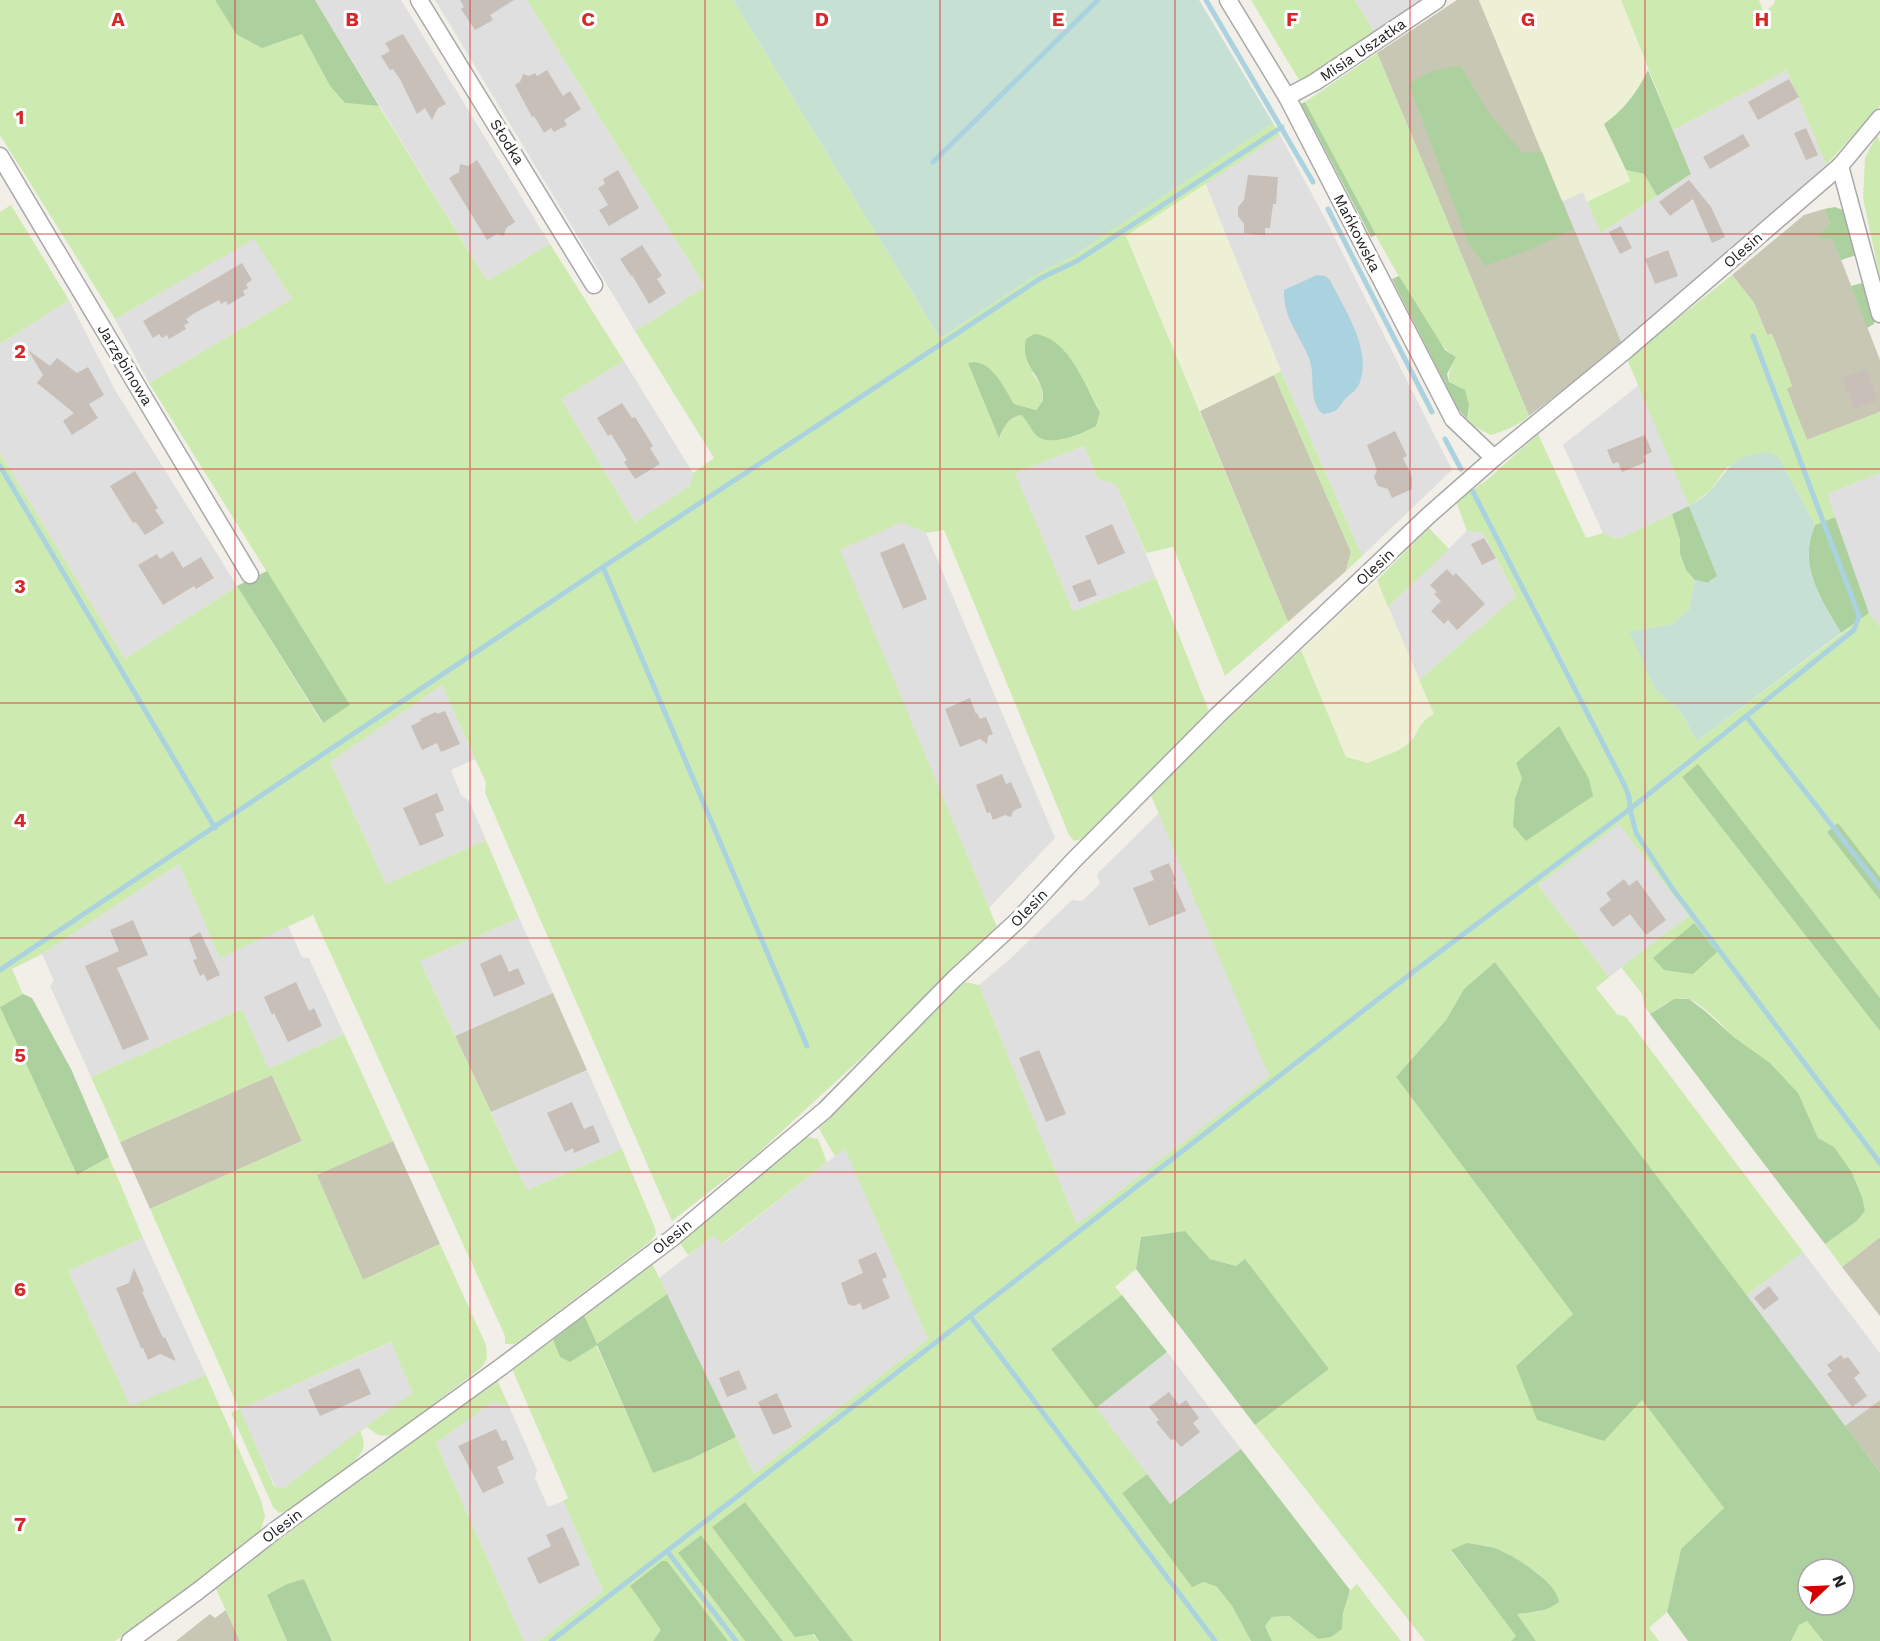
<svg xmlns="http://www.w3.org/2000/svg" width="1880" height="1641" viewBox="0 0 1880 1641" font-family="'Work Sans',sans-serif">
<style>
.residential{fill:#e0dfdf}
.construction{fill:#c7c7b4}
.farmland{fill:#eef0d5}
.grass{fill:#cdebb0;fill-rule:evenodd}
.forest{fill:#add19e;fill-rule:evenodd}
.wetland{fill:#c6e0d4}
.water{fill:#aad3df}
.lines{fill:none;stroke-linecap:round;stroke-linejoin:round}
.stream{stroke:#aad3df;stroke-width:5}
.building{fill:#c7bfb8}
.minor-casing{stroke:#a9a9a9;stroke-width:19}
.minor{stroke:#fff;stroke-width:16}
.grid{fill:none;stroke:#d62828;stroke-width:1.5;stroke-opacity:0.55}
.labels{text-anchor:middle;stroke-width:6;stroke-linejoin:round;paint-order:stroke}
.street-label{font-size:15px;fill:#222;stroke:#fff}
.grid-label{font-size:20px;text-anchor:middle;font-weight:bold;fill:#d62828;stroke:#fff;stroke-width:6;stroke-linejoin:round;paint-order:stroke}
</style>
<rect width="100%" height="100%" fill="#f2efe9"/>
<g class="residential">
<polygon points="315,0 401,0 550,244 487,281"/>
<polygon points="435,0 527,0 705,287 635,331"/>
<polygon points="1355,0 1422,0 1375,33"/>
<polygon points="1787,70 1826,165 1622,344 1562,201 1583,192 1601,233 1691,174 1673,130"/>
<polygon points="1280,135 1326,220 1452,470 1362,556 1281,371 1205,183"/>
<polygon points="254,238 292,299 149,383 115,319"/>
<polygon points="69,300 115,390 237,586 125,659 0,453 0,344"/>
<polygon points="624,361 693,473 690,486 635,522 561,399"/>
<polygon points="1639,385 1689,506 1618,539 1603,533 1563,445"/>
<polygon points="1084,446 1098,479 1116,484 1156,578 1073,611 1014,473"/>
<polygon points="1880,473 1880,627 1869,613 1826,494"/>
<polygon points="902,521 926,533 1055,838 989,908 839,550"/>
<polygon points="1467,531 1483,533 1516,596 1419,680 1388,607"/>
<polygon points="442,684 475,759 451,770 461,795 469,801 486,840 386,884 330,762"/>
<polygon points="1159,813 1270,1076 1077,1224 979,985 1010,959 1072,900 1082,901 1100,884 1097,874"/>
<polygon points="1619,823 1689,916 1609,977 1538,885"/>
<polygon points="179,864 220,957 288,926 302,957 309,958 344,1034 269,1069 242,1009 91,1077 50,986 54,981 42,954"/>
<polygon points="519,918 553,993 455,1036 420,961"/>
<polygon points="587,1070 622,1149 527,1190 491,1112"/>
<polygon points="845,1148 928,1339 754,1474 659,1278 716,1234 722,1245"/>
<polygon points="143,1238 206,1375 130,1407 68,1271"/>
<polygon points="1803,1252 1880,1353 1880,1400 1845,1426 1746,1296"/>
<polygon points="392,1342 413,1393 283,1489 275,1486 239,1409"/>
<polygon points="1167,1352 1241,1449 1169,1504 1096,1408"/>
<polygon points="492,1401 509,1406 537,1470 535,1478 548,1507 563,1501 603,1591 539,1641 524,1641 436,1443"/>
</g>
<g class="construction">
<polygon points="1457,0 1479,0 1622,344 1529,416 1377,53"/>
<polygon points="1824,209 1830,224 1833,239 1880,360 1880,412 1807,440 1786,388 1792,386 1772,334 1767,335 1754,303 1732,275 1804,215"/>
<polygon points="1274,375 1351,552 1346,571 1288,622 1200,411"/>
<polygon points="553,993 587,1070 491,1112 455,1036"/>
<polygon points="272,1075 302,1141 150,1209 120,1142"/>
<polygon points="393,1141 440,1244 363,1280 316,1175"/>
<polygon points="1880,1237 1880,1316 1842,1267"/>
<polygon points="1880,1400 1880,1472 1845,1426"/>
<polygon points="226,1610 240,1641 176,1641 210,1614 215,1618"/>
</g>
<g class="farmland">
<polygon points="1479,0 1621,0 1648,70 1640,86 1627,102 1613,118 1604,124 1631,181 1587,202 1583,192 1562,201"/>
<polygon points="1205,183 1281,371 1200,411 1126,236"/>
<polygon points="1377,580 1434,714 1423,720 1410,741 1393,752 1367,764 1346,757 1301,650"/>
</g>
<g class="grass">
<path d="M0 0H215L236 34H302L330 86 345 103 379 106 487 281 550 244 624 361 561 399 635 522 690 486 693 473 714 458 635 331 705 287 527 0H733L940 338 1044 270 1073 256 1273 123 1280 135 1126 236 1288 622 1225 676 1173 547 1146 553 1116 484 1098 479 1084 446 1015 473 1073 611 1156 578 1209 711 1087 838 1074 841 1069 835 944 530 926 533 902 522 840 550 997 927 880 1041 755 1156 672 1221 485 793 486 783 442 685 330 762 386 884 486 840 519 918 420 961 527 1190 622 1149 655 1228 656 1234 650 1242 515 1344H505V1336L313 915 220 958 179 864 42 954 12 969 23 994 0 1007 77 1175 109 1157 143 1238 68 1271 130 1406 206 1375 261 1500 265 1517 258 1538 115 1641H0V453L125 659 237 586 322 723 350 705 149 383 292 299 254 239 115 319 0 135ZM1070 358 1100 411 1034 433 1027 420 1021 415C1009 417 1004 426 1000 437L993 372 1014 404 1036 410 1043 401 1042 387 1032 373Z"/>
<polygon points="1251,0 1355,0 1375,33 1315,72 1299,80"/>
<polygon points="1621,0 1759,0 1764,13 1774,4 1775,0 1880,0 1880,106 1826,165 1787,70 1673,130"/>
<path d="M1377 53 1529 416C1517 426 1506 430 1491 435L1475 427 1467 419 1469 405C1450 383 1442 385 1456 357 1434 343 1421 314 1408 292 1371 230 1339 165 1305 102Z"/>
<polygon points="1877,135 1880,142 1880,278 1863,198 1865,158"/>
<polygon points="1626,170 1644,174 1657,196 1601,233 1587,202 1630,181"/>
<polygon points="11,205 69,300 0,344 0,212"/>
<polygon points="1732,275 1754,303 1767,335 1772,334 1792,386 1787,389 1807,440 1880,412 1880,473 1827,494 1835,517 1815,525 1779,457 1727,467 1711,490 1689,506 1627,359"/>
<polygon points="1281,371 1362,556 1346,571 1351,552 1274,375"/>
<path d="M1538 434 1586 538 1603 533 1618 539 1672 514 1680 540V554L1686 570 1695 580 1689 610 1670 625 1630 631 1656 690 1680 711 1697 741 1869 613 1880 627V877L1838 823 1827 832 1880 900V998L1698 765 1682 777 1880 1031V1237L1842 1267 1825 1244 1857 1221 1865 1211 1834 1147 1818 1138 1813 1127C1792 1104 1712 1004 1688 999 1673 996 1662 1006 1650 1014L1644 1005 1642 994 1621 967 1689 916 1619 824 1538 885 1609 977 1596 988 1617 1014 1626 1017 1803 1252 1746 1296 1495 962 1464 989 1446 1020 1396 1077 1573 1314 1516 1366 1642 1400 1724 1508 1681 1549 1667 1612 1649 1628 1659 1641H1536L1517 1614 1538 1612 1559 1602 1539 1574 1503 1551 1484 1545 1451 1551 1517 1637 1511 1641H1425L1255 1425 1329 1369 1245 1260 1236 1266 1210 1259 1185 1231 1141 1237 1136 1269 1115 1287 1122 1295 1051 1349 1147 1474 1122 1493 1204 1582 1217 1587 1232 1606 1251 1641H853L745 1502 712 1527 819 1641H783L701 1535 678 1553 745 1641H728L667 1561 662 1630 653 1641H539L603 1591 563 1501 568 1498 512 1369 553 1340 560 1357 596 1344 584 1315 651 1261 667 1294 596 1345 653 1472 691 1459 736 1437 754 1474 928 1339 845 1149 835 1156 819 1129 821 1118 965 982 979 985 1077 1224 1269 1076 1150 793 1301 650 1346 757 1368 763C1381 757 1399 752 1410 742 1421 730 1416 724 1434 714L1419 680 1516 596 1483 533 1467 531 1456 501 1487 480Z"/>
<polygon points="1429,528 1449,549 1388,607 1377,580"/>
<path d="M242 1009 269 1069 344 1034 393 1141 317 1175 363 1280 440 1244 486 1345 487 1358 482 1367 396 1433C382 1439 377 1435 366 1426L413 1393 391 1342 240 1409 274 1486 283 1489 360 1430C362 1436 365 1443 363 1449 357 1466 306 1498 290 1510L279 1513 273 1507 231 1413 239 1409 150 1209 302 1141 272 1075 120 1142 91 1077Z"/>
<polygon points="807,1137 818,1139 827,1162 721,1245 715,1235 688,1255 680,1243 800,1140"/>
<polygon points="497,1380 509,1406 492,1402 436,1443 524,1641 332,1641 304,1579 267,1595 287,1641 240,1641 216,1589 227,1578"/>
<path d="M1357 1584 1401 1641H1272L1265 1626 1272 1617 1289 1616 1318 1639 1342 1629C1343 1613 1344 1594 1357 1584Z"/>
<polygon points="1807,1621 1823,1641 1791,1641 1799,1625"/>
</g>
<g class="forest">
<polygon points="215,0 315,0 379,106 345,103 330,86 302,34 262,48 236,34"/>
<path d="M1461 66 1490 115 1523 153 1542 152 1573 229 1534 248 1485 266 1468 243 1409 84C1426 72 1440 68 1461 66Z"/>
<path d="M1648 70 1691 174 1657 196 1644 174 1626 170 1604 124C1623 111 1638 91 1648 70Z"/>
<polygon points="1305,102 1376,235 1371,237 1301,104"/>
<polygon points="1835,207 1848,212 1860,254 1841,260 1833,240 1818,236 1830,224 1824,209"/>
<polygon points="1399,276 1445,350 1456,357 1447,374 1449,382 1465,390 1469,405 1467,419 1458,409 1392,279"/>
<path d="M1862 283C1871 290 1877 313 1874 324L1867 328 1851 286Z"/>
<path d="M1034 334C1069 337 1084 385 1100 412L1096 426C1082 434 1049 448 1036 435 1030 429 1028 421 1021 415 1008 417 1004 427 999 438L968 363C990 357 1004 387 1014 404L1036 410 1043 401C1043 396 1043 390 1041 386 1033 367 1021 361 1026 339Z"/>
<polygon points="1689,506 1718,576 1707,583 1695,580 1686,570 1680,554 1680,540 1672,514"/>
<path d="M1835 517 1869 613 1841 633C1821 599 1797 565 1815 525Z"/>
<polygon points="267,571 350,705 323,723 237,586"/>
<polygon points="1559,726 1589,779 1593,796 1526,841 1513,826 1515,799 1522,778 1516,763"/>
<polygon points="1698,764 1880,998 1880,1031 1682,777"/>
<polygon points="1838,823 1880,877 1880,900 1827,832"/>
<polygon points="1694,923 1717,952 1693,974 1664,970 1653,958"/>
<path d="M1495 962 1880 1472V1641H1823L1807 1621 1799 1625 1791 1641H1688L1667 1612 1681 1549 1724 1508 1642 1400 1604 1441 1537 1420 1516 1366 1573 1314 1396 1077 1446 1020 1464 989ZM1808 1569H1844V1605H1808Z"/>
<polygon points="23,994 32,998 71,1069 109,1157 77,1175 0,1007"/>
<polygon points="1674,999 1689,999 1705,1011 1735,1038 1770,1063 1798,1093 1818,1138 1834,1147 1851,1171 1862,1197 1865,1211 1857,1221 1825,1244 1650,1014"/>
<polygon points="1185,1231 1210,1259 1236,1266 1245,1259 1329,1369 1255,1425 1136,1269 1141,1237"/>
<polygon points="667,1294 736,1437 691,1459 653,1473 597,1345 570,1362 560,1357 553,1340 584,1315 597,1344"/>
<polygon points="1122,1295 1167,1352 1096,1408 1051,1349"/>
<polygon points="1241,1449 1350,1590 1343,1613 1342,1629 1331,1637 1318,1639 1289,1616 1272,1617 1265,1626 1272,1641 1251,1641 1232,1606 1217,1587 1204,1582 1192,1587 1122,1493 1147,1474 1170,1504"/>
<polygon points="745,1502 853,1641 819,1641 814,1634 795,1637 712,1527"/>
<polygon points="701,1535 783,1641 745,1641 678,1553"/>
<path d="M1467 1543C1479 1545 1493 1546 1504 1552 1520 1560 1557 1583 1559 1602 1546 1612 1533 1612 1517 1614L1536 1641H1511L1516 1636 1451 1550Z"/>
<polygon points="662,1561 667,1561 728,1641 653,1641 661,1630 630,1586"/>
<polygon points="304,1579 332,1641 287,1641 267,1595 287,1584"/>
</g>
<g class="wetland">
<polygon points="733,0 1199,0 1273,123 1073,256 1044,270 940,338"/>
<path d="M1767 452 1779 457 1815 525C1797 565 1821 599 1841 633L1697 741 1680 711 1656 690 1629 631 1670 625 1689 610 1695 580 1707 583 1717 576 1689 506C1697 501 1707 495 1713 488 1733 463 1732 457 1767 452Z"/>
</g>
<path class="water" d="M1317 275 1325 276 1330 280C1344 309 1372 349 1360 382 1357 391 1351 393 1345 399 1337 409 1339 412 1323 414 1308 403 1315 376 1310 361 1301 335 1283 320 1284 290Z"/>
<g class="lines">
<g class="stream">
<polyline points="1206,0 1313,182"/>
<polyline points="933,162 1098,0"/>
<polyline points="1328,209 1432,412"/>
<polyline points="1445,439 1461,469"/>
<polyline points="0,466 215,828"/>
<polyline points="1473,492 1625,786 1629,797 1630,809 1636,833 1672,888 1880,1163"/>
<polyline points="603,567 807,1046"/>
<polyline points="1746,716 1880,887"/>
<polyline points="0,970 603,567 1041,278 1077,261 1282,127"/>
<polyline points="970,1316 1215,1641"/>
<polyline points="667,1551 736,1641"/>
<polyline points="551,1641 1417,969 1630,809 1854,630 1859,616 1753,336"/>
</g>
</g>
<g class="building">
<polygon points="460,0 514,0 490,15 493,20 475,30 461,9 464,7"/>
<polygon points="403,34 446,104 438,108 432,120 425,108 417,114 401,81 393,69 390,70 381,56 390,51 385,43"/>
<polygon points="547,70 563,96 570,91 581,109 564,120 567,125 554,132 551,128 544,133 534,116 532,117 515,85 520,82 523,74 529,76 535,73 537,76"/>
<polygon points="1789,79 1799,97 1758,120 1748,102"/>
<polygon points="1806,128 1818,155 1806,160 1794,133"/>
<polygon points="1743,134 1750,146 1710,169 1703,157"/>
<polygon points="477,160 515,222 506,228 504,236 497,234 487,240 449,178 459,172 460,164 468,166"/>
<polygon points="618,170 639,208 609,226 599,210 608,205 598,188 605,184 603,179"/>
<polygon points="1248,175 1278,177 1276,204 1273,204 1270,228 1265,228 1265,235 1244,233 1244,224 1238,216 1238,207 1244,200"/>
<polygon points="1689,180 1711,207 1725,237 1712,243 1693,199 1670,216 1659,202"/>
<polygon points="1621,226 1632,248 1620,254 1609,232"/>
<polygon points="642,245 662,276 657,279 666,293 649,304 632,275 631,276 620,259"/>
<polygon points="1668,250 1678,276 1655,284 1645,259"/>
<polygon points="242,263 252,280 246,284 248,288 243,291 245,295 228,305 226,301 221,304 219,300 193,314 186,319 189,323 184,325 186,329 169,339 167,335 162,338 159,334 153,338 143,321"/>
<polygon points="28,350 50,366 57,358 77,373 88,367 104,395 89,404 98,418 72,435 63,421 74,413 37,383 43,375"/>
<polygon points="1866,369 1878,400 1854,409 1842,378"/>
<polygon points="622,403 632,418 635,417 653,446 650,448 660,464 635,479 624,462 627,460 611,434 608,436 597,418"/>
<polygon points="1395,431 1407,456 1403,458 1412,477 1412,489 1392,498 1388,489 1378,486 1374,477 1377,470 1367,445"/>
<polygon points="1645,435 1652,452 1643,456 1646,462 1622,472 1618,462 1613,464 1607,450"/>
<polygon points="135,471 158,508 155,510 164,523 145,535 136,522 133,523 110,486"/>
<polygon points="1112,524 1125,553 1098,565 1085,536"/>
<polygon points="1484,538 1496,558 1482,565 1471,544"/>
<polygon points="904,543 927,599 903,609 880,553"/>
<polygon points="173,551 183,568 201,557 214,578 196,589 194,586 163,605 138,565 157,554 160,559"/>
<polygon points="1447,569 1453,576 1456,573 1485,604 1457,630 1448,620 1444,624 1431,611 1441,601 1434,594 1437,592 1430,585"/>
<polygon points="1090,579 1097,595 1079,602 1072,586"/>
<polygon points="970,698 976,714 977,713 980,719 986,717 993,734 988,736 987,744 980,739 960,747 945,709"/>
<polygon points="445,711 460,744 441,752 437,743 422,750 411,726 421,721 420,719 436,712 437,714"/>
<polygon points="1002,774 1006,784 1011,782 1022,807 1013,811 1011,817 1005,815 993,820 990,812 987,813 976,785"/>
<polygon points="437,793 444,810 435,814 444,836 420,846 403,808"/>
<polygon points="1169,863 1176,880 1173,882 1186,911 1149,926 1133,888 1154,880 1150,871"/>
<polygon points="1624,879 1629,886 1637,880 1666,920 1646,935 1630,914 1613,927 1599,909 1611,900 1606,893"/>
<polygon points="133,920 148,955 117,968 149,1039 123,1050 85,966 119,951 110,930"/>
<polygon points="200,932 220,975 207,981 204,974 200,976 193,960 197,959 189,938"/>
<polygon points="501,954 509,972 518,968 525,984 494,997 480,964"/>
<polygon points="296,982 309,1011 314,1008 322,1026 288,1042 274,1013 272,1015 264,997"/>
<polygon points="1039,1050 1066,1114 1046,1122 1019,1058"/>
<polygon points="572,1102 584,1129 593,1125 600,1142 574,1153 573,1148 565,1152 547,1113"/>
<polygon points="876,1252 887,1277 882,1279 890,1298 863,1310 860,1303 854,1306 848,1304 841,1283 863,1273 858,1260"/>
<polygon points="134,1268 144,1291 142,1292 163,1338 165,1337 176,1361 160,1354 148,1360 143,1348 141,1348 116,1288 129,1283"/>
<polygon points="1769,1286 1779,1299 1764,1310 1754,1298"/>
<polygon points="1841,1355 1844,1359 1848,1357 1860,1373 1854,1378 1867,1396 1852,1407 1827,1374 1832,1371 1827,1365"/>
<polygon points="359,1368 371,1394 320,1416 308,1390"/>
<polygon points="739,1370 747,1389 727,1397 719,1378"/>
<polygon points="1169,1392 1179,1405 1186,1400 1199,1418 1193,1423 1200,1432 1181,1447 1174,1439 1171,1440 1156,1422 1159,1420 1149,1407"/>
<polygon points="777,1393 792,1427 773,1435 758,1402"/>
<polygon points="496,1429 502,1441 506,1440 514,1459 497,1467 504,1483 483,1493 458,1446"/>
<polygon points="563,1527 580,1565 539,1584 527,1558 551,1546 546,1535"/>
</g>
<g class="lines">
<defs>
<g id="minor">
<polyline points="419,0 594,285"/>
<polyline points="1228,0 1287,97 1453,419 1494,458"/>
<polyline points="1287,97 1315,82 1437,0"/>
<polyline points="0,156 250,575"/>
<polyline points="1840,166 1880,314"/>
<polyline points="130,1641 198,1591 277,1529 501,1367 671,1239 825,1110 954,979 1017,921 1073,861 1217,716 1428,516 1494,458 1625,351 1840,166 1880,118"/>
</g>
</defs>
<use href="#minor" class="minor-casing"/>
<use href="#minor" class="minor"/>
</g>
<path class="grid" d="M235 0V1641M470 0V1641M705 0V1641M940 0V1641M1175 0V1641M1410 0V1641M1645 0V1641M0 234H1880M0 469H1880M0 703H1880M0 938H1880M0 1172H1880M0 1407H1880"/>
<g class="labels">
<g class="street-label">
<text transform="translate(1363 50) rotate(-34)" y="5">Misia Uszatka</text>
<text transform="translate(507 142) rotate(58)" y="5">Słodka</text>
<text transform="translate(1357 233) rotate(63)" y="5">Mańkowska</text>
<text transform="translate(1743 250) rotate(-41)" y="5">Olesin</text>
<text transform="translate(125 365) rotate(59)" y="5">Jarzębinowa</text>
<text transform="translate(1375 567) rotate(-43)" y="5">Olesin</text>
<text transform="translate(1029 908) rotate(-46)" y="5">Olesin</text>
<text transform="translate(672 1237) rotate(-39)" y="5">Olesin</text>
<text transform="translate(282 1526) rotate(-37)" y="5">Olesin</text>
</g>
</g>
<g class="grid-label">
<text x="118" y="26">A</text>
<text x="352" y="26">B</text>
<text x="588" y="26">C</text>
<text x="822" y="26">D</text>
<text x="1058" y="26">E</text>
<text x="1292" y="26">F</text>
<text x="1528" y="26">G</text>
<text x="1762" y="26">H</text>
<text x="20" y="124">1</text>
<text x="20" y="358">2</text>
<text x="20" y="593">3</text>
<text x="20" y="827">4</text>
<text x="20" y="1062">5</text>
<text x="20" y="1296">6</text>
<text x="20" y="1531">7</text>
</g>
<g transform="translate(1826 1587) rotate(67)"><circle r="28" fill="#ffffff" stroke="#a7a7a7" stroke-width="1.5"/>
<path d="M0-4.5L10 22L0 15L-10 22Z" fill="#d40000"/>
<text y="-9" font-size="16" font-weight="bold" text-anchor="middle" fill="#222222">N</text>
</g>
</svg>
